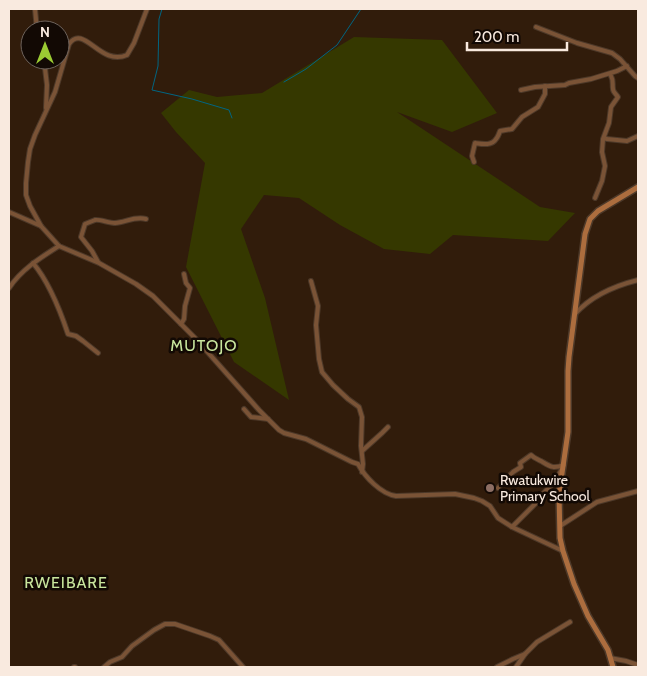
<svg xmlns="http://www.w3.org/2000/svg" width="647" height="676" viewBox="0 0 647 676" font-family="Cabin,sans-serif">
<style>
.green{fill:#353800}
.lines{fill:none;stroke-linecap:round;stroke-linejoin:round}
.stream{stroke:#016582;stroke-width:1}
.street-casing{stroke:#4d3929;stroke-width:6}
.secondary-casing{stroke:#4d3929;stroke-width:8}
.street{stroke:#7a5336;stroke-width:4}
.secondary{stroke:#ac6d3e;stroke-width:5}
.education-dot{fill:#8d6e63;stroke:#120904;stroke-width:2}
.labels{text-anchor:middle;stroke-width:5;stroke-linejoin:round;paint-order:stroke}
.poi-label{font-size:14px;fill:#f9eadf;stroke:#120904;text-anchor:start}
.quarter-label{font-size:16px;letter-spacing:1px;fill:#c9e69d;stroke:#120904}
</style>
<rect width="100%" height="100%" fill="#311c0b"/>
<polygon class="green" points="354,37 442,40 497,113 452,132 397,112 540,207 575,213 548,241 453,235 430,254 384,249 340,225 299,198 264,195 241,229 265,298 289,400 234,362 186,267 205,163 176,132 161,113 189,90 217,97 262,93"/>
<g class="lines">
<g class="stream">
<polyline points="162,9 159,19 158,66 152,90 192,99 229,110 232,118"/>
<polyline points="284,82 306,69 337,45 361,9"/>
</g>
<defs>
<g id="street">
<polyline points="35,9 37,30"/>
<polyline points="536,27 577,43 612,53 620,59 635,76 638,78"/>
<polyline points="44,60 47,85 46,108"/>
<polyline points="521,90 535,87 565,85 569,83 591,79 617,71 627,66"/>
<polyline points="604,138 607,139 627,141 638,136"/>
<path d="M474 162 472 156 475 143C482 144 492 146 496 139 498 137 499 134 500 131L512 129 522 117 538 107 545 94V86"/>
<path d="M595 198 602 181 605 166 602 152 603 139 609 123 611 107 618 97C616 94 613 92 613 89 612 84 614 81 611 76"/>
<path d="M9 212 41 226 59 246 99 263 136 284 153 296 196 339 259 410 279 430 284 433 306 439 352 462 358 464C365 477 381 494 396 496L455 494 474 498 482 501 490 506 498 518 512 527 563 551"/>
<path d="M41 226 30 206 26 195V183L28 162 30 149 35 135 55 92 69 44C84 23 100 67 127 55L134 43 147 9"/>
<path d="M98 262 92 251 81 237 85 224C85 224 95 220 95 220 99 219 109 223 115 223 126 222 135 216 146 219"/>
<path d="M33 263C49 282 60 310 68 334L76 336 83 341 98 353"/>
<polyline points="311,281 318,306 316,325 319,359 322,372 333,385 348,399 359,407 362,417 361,446 363,464 362,472"/>
<path d="M9 288C22 269 40 258 59 246"/>
<path d="M575 314C592 295 614 286 638 280"/>
<polyline points="181,324 184,319 185,306 190,288 186,283 184,274"/>
<polyline points="244,409 251,417 268,419"/>
<polyline points="362,451 382,433 388,427"/>
<path d="M498 488 513 472 521 467 520 463 531 455C534 458 537 459 541 461 551 467 553 469 564 465"/>
<polyline points="560,526 597,502 638,491"/>
<polyline points="512,527 535,504 540,497 555,481 562,469"/>
<polyline points="610,658 626,661 638,665"/>
<polyline points="74,667 75,667"/>
<polyline points="104,667 110,662 122,657 132,646 154,630 165,624 175,624 210,636 219,640 243,667"/>
<polyline points="497,667 513,659 525,654 537,642 570,622"/>
<polyline points="516,667 525,654"/>
</g>
<polyline id="secondary" points="613,667 608,650 588,616 574,584 563,551 560,538 559,494 568,432 568,371 569,357 585,234 590,219 598,211 638,187"/>
</defs>
<use href="#street" class="street-casing"/>
<use href="#secondary" class="secondary-casing"/>
<use href="#street" class="street"/>
<use href="#secondary" class="secondary"/>
</g>
<circle class="education-dot" cx="490" cy="488" r="5"/>
<g class="labels">
<g class="poi-label">
<text x="500" y="485">Rwatukwire<tspan x="500" dy="16">Primary School</tspan></text>
</g>
<g class="quarter-label">
<text x="204" y="351">MUTOJO</text>
<text x="66" y="588">RWEIBARE</text>
</g>
</g>
<rect width="647" height="676" fill="none" stroke="#f9eadf" stroke-width="20"/>
<g transform="translate(45 45)"><circle r="24" fill="#120904" stroke="#6e635c"/>
<path d="M0-4L9 19L0 12L-9 19Z" fill="#9bcb33"/>
<text y="-8" font-size="14" font-weight="bold" text-anchor="middle" fill="#f9eadf">N</text>
</g>
<path d="M467 42v8h100v-8" fill="none" stroke="#f9eadf" stroke-width="2.5"/>
<text x="474" y="42" font-size="15" fill="#f9eadf" stroke="#120904" stroke-width="4" paint-order="stroke">200 m</text>
</svg>
